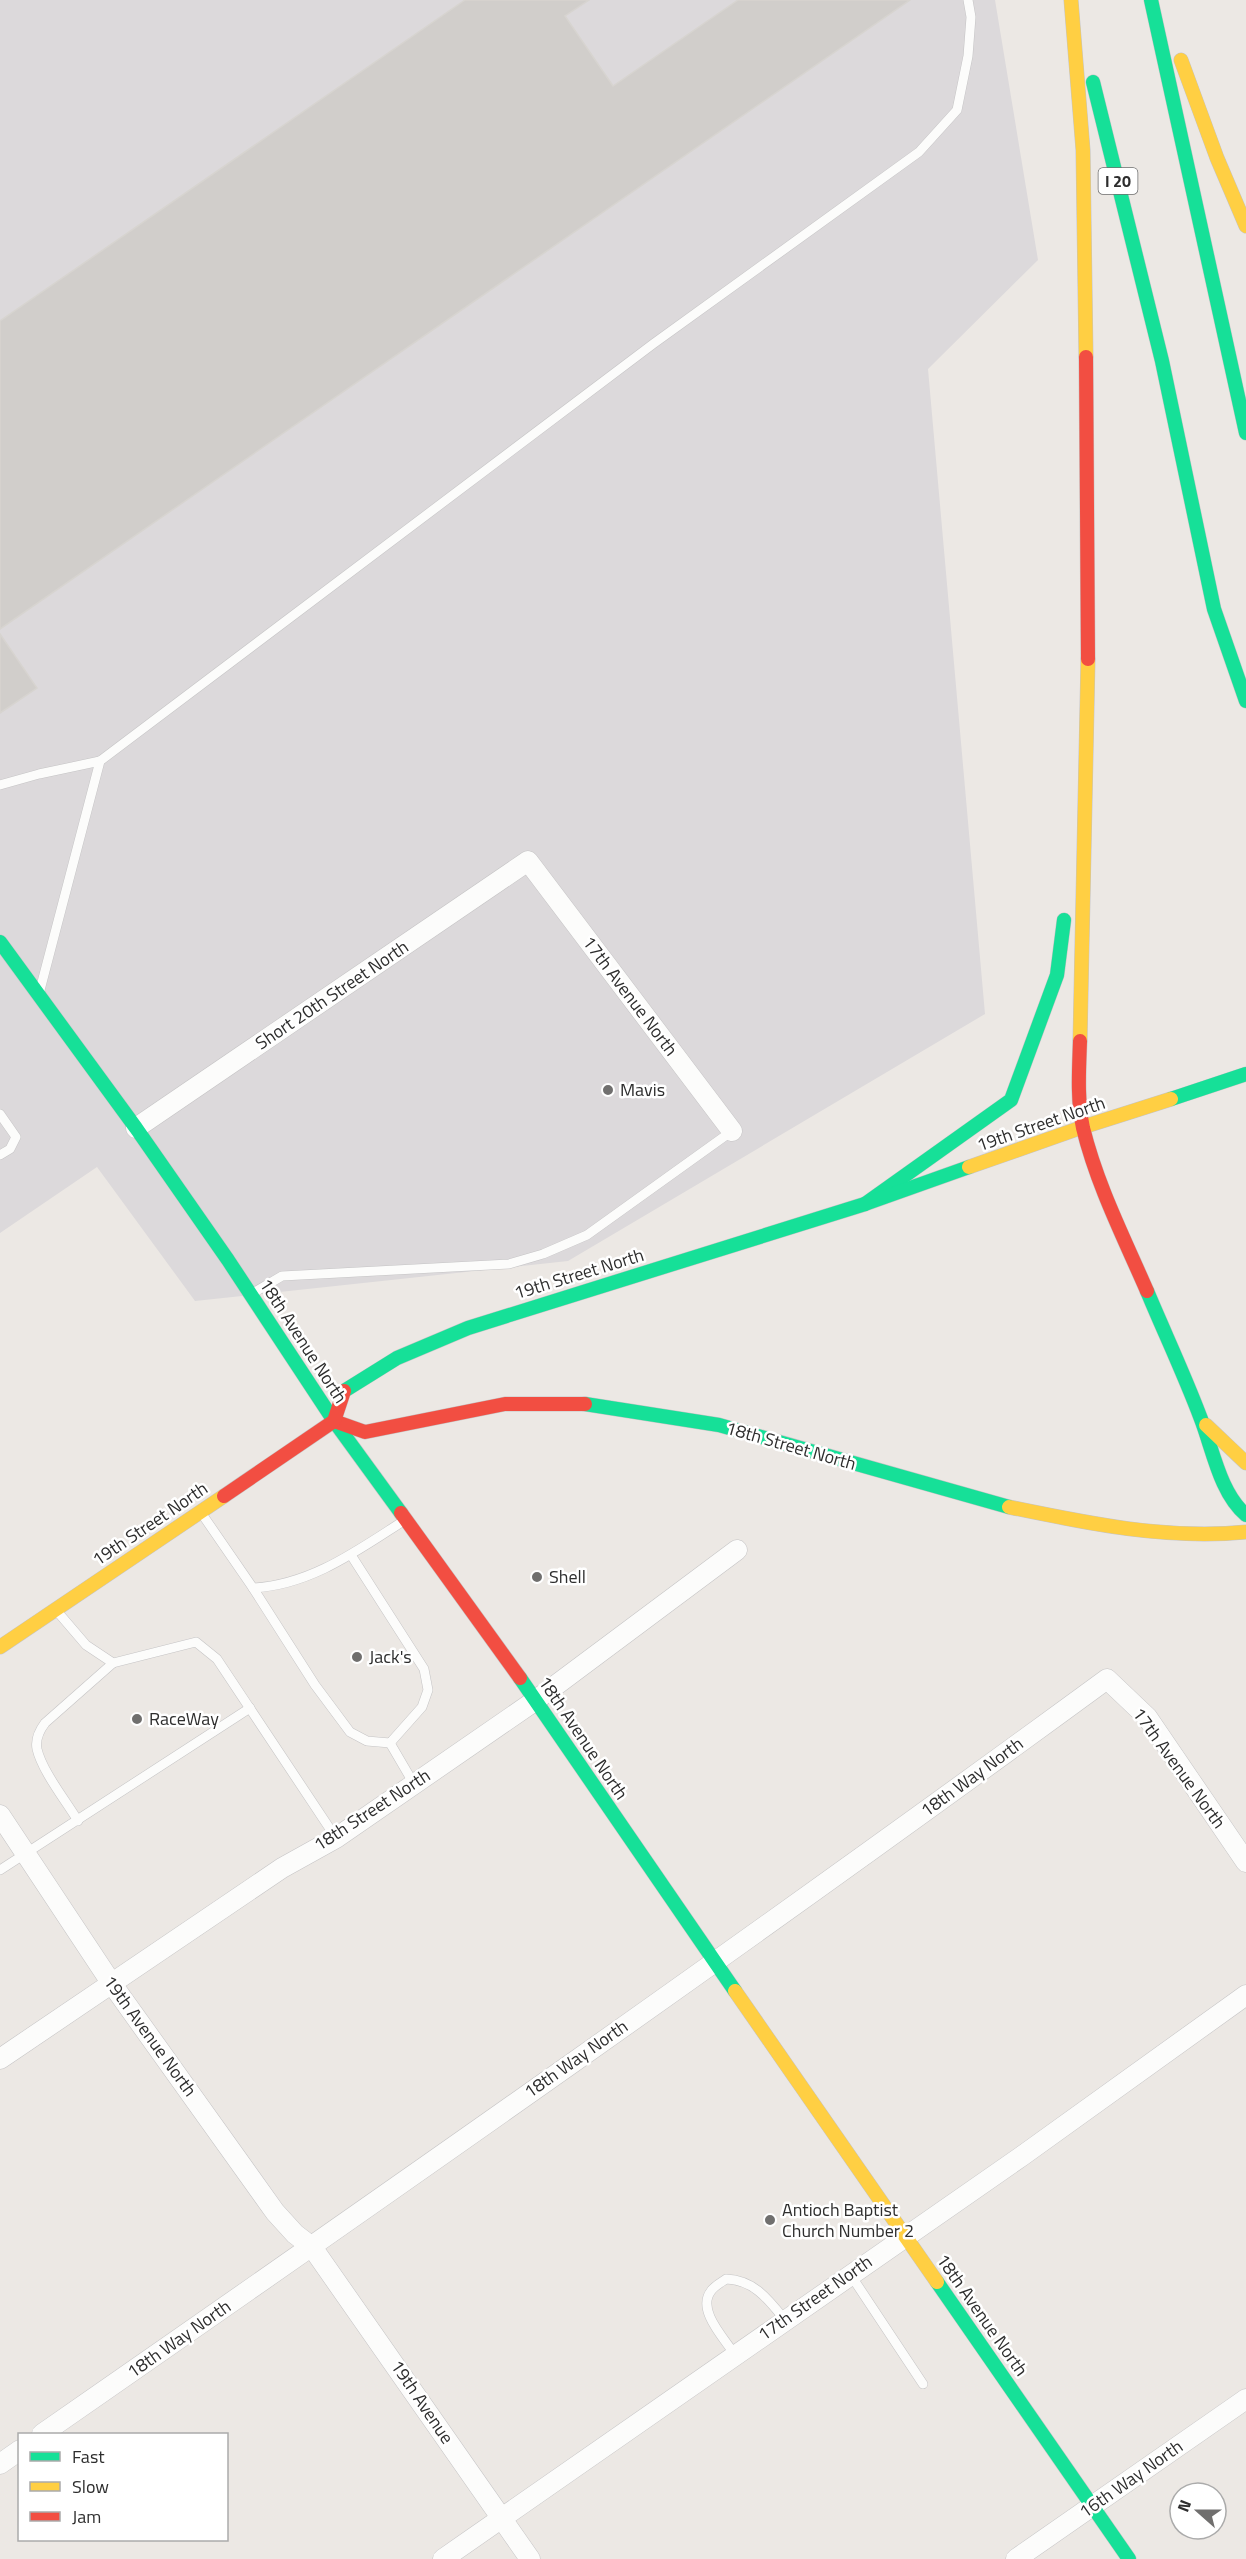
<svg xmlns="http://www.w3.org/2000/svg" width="1246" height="2559" viewBox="0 0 1246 2559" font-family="'Titillium Web',sans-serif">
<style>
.industrial{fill:#dcd9db}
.building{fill:#d1cecb;stroke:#d7d4d0;stroke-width:1.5}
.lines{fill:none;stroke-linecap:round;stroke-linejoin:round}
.lane-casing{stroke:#c5c4c5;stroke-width:10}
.street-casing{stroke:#c5c4c5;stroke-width:21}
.fast-casing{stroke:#c5c4c5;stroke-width:15}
.slow-casing{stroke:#c5c4c5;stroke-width:15}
.jam-casing{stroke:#c5c4c5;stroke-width:15}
.lane{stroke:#fcfcfb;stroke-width:9}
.street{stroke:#fcfcfb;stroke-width:20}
.fast{stroke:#16e098;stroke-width:14}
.slow{stroke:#ffcf43;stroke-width:14}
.jam{stroke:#f24e42;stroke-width:14}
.poi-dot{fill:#706f6e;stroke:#fff;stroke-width:2}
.labels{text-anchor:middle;stroke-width:5;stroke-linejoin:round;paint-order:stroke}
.shield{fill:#fff;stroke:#6d6d6d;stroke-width:1.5}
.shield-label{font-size:16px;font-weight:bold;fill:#2e2e2e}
.street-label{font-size:18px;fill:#2e2e2e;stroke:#fff}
.poi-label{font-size:18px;fill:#2e2e2e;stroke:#fff;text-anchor:start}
</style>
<rect width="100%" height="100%" fill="#ece8e4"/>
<polygon class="industrial" points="0,0 995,0 1038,260 928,369 985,1014 568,1261 195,1301 97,1167 0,1233"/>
<g class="building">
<polygon points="465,0 589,0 565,16 613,86 738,0 910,0 0,629 0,321"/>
<polygon points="0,634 37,688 0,713"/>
</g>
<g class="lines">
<defs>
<g id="lane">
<polyline points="0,785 39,774 100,761"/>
<polyline points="40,990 100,761 653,344 919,152 957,110 968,56 971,17 968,0"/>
<polyline points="0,1114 16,1137 10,1149 0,1155"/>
<polyline points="253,1293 282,1276 509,1264 543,1254 587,1235 732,1131"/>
<path d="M202 1514 253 1588C311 1585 358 1550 405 1520"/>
<polyline points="253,1588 315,1685 350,1732 367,1741 390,1743 422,1707 428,1690 424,1669 351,1555"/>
<polyline points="56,1610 86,1645 113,1663 196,1642 217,1659 336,1838"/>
<polyline points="390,1743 414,1784"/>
<path d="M78 1821C66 1801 42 1771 37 1749 35 1739 39 1731 45 1723L113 1663"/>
<polyline points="0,1870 250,1708"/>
<polyline points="850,2274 923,2384"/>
<path d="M735 2355C725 2339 696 2310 711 2291 714 2286 722 2282 726 2279 754 2280 768 2299 785 2320"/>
</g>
<g id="street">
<polyline points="136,1128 528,861 732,1131"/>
<polyline points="0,1815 112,1984 275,2212 295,2234 312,2247 530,2559"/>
<polyline points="0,2059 282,1868 336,1838 536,1700 737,1550"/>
<path d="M42 2434C399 2186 756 1936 1107 1679L1147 1717 1246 1862"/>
<polyline points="0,2464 20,2450"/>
<polyline points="443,2559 1022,2156 1246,1995"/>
<polyline points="1016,2559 1246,2399"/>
</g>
<g id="fast">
<polyline points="1151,0 1246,433"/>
<polyline points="1093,82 1162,361 1214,609 1246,701"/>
<polyline points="0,942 136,1128 228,1260 334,1421 401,1513"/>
<polyline points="1171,1099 1246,1074"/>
<polyline points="865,1204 1011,1100 1057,975 1064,920"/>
<path d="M1147 1291C1165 1334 1185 1376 1201 1419 1213 1450 1220 1493 1246 1515"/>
<polyline points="344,1391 397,1358 468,1328 865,1204 969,1167"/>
<polyline points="585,1404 719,1425 1009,1507"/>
<polyline points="520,1678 735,1991"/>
<polyline points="937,2282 1129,2559"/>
</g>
<g id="slow">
<polyline points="1071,0 1083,150 1086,357"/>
<polyline points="1181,60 1217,158 1246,226"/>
<polyline points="1080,1041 1088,659"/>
<polyline points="969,1167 1083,1127 1171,1099"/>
<polyline points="1206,1425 1246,1463"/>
<path d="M1009 1507C1086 1523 1167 1540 1246 1532"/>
<polyline points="0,1647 224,1496"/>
<polyline points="735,1991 937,2282"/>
</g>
<g id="jam">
<polyline points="1086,357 1088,659"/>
<path d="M1080 1041C1079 1070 1077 1100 1083 1128 1097 1185 1124 1238 1147 1291"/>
<polyline points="334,1421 365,1432 505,1404 585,1404"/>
<polyline points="224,1496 334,1421 344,1391"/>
<polyline points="401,1513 520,1678"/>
</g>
</defs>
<use href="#lane" class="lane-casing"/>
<use href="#street" class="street-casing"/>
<use href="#fast" class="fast-casing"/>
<use href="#slow" class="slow-casing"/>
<use href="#jam" class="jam-casing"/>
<use href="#lane" class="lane"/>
<use href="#street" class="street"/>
<use href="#fast" class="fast"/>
<use href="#slow" class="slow"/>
<use href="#jam" class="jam"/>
</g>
<g class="poi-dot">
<circle cx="608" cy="1090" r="6"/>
<circle cx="537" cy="1577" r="6"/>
<circle cx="357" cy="1657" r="6"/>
<circle cx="137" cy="1719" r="6"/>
<circle cx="770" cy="2220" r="6"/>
</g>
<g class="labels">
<rect class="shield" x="1098.5" y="168" width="39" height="26" rx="4.5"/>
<g class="shield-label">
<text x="1118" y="187">I 20</text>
</g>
<g class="street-label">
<text transform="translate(332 995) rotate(-34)" y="6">Short 20th Street North</text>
<text transform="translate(630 996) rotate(53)" y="6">17th Avenue North</text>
<text transform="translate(1041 1124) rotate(-19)" y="6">19th Street North</text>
<text transform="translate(579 1274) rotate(-17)" y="6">19th Street North</text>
<text transform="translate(303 1341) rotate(57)" y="6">18th Avenue North</text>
<text transform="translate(791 1446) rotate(16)" y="6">18th Street North</text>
<text transform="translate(150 1524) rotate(-34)" y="6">19th Street North</text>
<text transform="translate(583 1738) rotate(56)" y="6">18th Avenue North</text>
<text transform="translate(1179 1768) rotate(54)" y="6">17th Avenue North</text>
<text transform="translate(972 1777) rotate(-36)" y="6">18th Way North</text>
<text transform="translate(372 1810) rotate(-33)" y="6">18th Street North</text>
<text transform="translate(150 2036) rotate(54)" y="6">19th Avenue North</text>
<text transform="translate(576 2059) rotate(-35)" y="6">18th Way North</text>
<text transform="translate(815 2298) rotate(-35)" y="6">17th Street North</text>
<text transform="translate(982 2315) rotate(55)" y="6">18th Avenue North</text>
<text transform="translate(179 2339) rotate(-35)" y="6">18th Way North</text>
<text transform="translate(422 2402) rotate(56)" y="6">19th Avenue</text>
<text transform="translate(1131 2479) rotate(-35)" y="6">16th Way North</text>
</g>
<g class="poi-label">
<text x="620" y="1096">Mavis</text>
<text x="549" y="1583">Shell</text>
<text x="369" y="1663">Jack's</text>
<text x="149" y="1725">RaceWay</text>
<text x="782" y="2216">Antioch Baptist<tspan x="782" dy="21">Church Number 2</tspan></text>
</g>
</g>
<rect x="18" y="2433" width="210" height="108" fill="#ffffff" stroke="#ababab" stroke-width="1.5"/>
<rect x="30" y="2452" width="30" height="9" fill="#16e098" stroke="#ababab" stroke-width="1.5"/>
<text x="72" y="2463" font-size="18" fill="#2e2e2e">Fast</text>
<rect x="30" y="2482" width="30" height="9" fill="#ffcf43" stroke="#ababab" stroke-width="1.5"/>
<text x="72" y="2493" font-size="18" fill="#2e2e2e">Slow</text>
<rect x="30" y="2512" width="30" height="9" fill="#f24e42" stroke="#ababab" stroke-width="1.5"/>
<text x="72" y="2523" font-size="18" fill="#2e2e2e">Jam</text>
<g transform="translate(1198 2511) rotate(291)"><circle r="28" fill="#ffffff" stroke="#ababab" stroke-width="1.5"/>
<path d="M0-4.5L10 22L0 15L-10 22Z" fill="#706f6e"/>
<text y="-9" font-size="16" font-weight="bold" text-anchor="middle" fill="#2e2e2e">N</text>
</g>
</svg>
